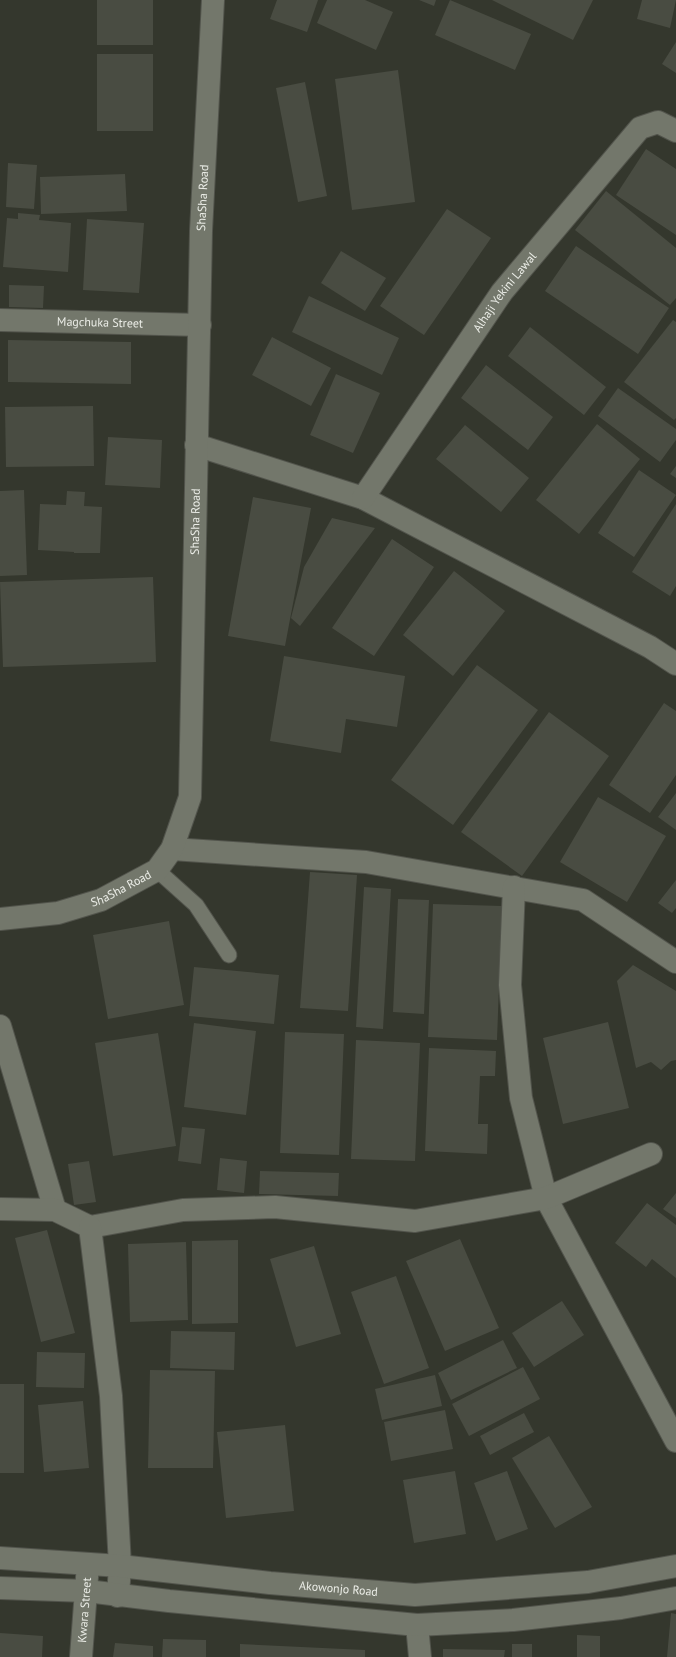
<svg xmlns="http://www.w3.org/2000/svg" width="676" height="1657" viewBox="0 0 676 1657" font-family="'PT Sans',sans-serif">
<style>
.building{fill:#494c42}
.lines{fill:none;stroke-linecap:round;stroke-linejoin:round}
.lane-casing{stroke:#52544c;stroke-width:17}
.street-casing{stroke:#52544c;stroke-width:24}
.secondary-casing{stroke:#52544c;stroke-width:24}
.lane{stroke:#73776b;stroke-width:15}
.street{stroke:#73776b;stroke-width:22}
.secondary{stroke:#73776b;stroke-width:22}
.labels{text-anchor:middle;stroke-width:3;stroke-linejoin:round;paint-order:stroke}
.street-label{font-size:12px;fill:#ebede7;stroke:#2a2d23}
</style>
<rect width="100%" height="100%" fill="#34372d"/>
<g class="building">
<rect x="97" y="0" width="56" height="45"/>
<polygon points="277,0 318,0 307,32 270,19"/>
<polygon points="327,0 365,0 393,12 376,50 317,23"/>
<polygon points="419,0 436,0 434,6"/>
<polygon points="450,0 531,34 515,70 435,35"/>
<polygon points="492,0 593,0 573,40"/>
<polygon points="642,0 676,0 670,28 637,19"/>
<polygon points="676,42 676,73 662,64"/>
<rect x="97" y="54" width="56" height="77"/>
<polygon points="398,70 415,202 352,210 335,79"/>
<polygon points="305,82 327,196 298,202 276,88"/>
<polygon points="646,149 676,169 676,235 616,195"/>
<polygon points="8,163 37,165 34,209 6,207"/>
<polygon points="125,174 127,211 41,214 40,177"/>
<polygon points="606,191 676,248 676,298 670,305 575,230"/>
<polygon points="447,209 491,238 424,335 380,306"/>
<polygon points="18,213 40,215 39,220 71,223 68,272 3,267 7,218 18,219"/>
<polygon points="87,219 144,223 139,293 83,290"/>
<polygon points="576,246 669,308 638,354 545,291"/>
<polygon points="341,251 386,278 365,311 321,283"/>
<polygon points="9,285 44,286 43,308 9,307"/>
<polygon points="309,296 399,338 382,375 292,332"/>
<polygon points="673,320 676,322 676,418 674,420 624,382"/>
<polygon points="530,327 606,387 584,415 508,356"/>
<polygon points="272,337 331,368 311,406 252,375"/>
<polygon points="8,340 131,342 131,384 8,382"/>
<polygon points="486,365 553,417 528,450 461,398"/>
<polygon points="336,374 380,393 353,453 310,435"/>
<polygon points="618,388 676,429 676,440 660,462 598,416"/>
<polygon points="93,406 94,466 6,467 5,407"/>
<polygon points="597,424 640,459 579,534 536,500"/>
<polygon points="465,425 529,478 501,512 436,459"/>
<polygon points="108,437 162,440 160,488 105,485"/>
<polygon points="676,466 676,478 670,474"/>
<polygon points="639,470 676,495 634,557 598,533"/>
<polygon points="24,490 27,575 0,576 0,491"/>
<polygon points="67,491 85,492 84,506 102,507 100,553 74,553 74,552 38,550 40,504 66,505"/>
<polygon points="253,497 311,508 285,646 228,636"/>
<polygon points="676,504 676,586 670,596 632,572"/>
<polygon points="332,518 375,528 300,626 291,618 304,567"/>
<polygon points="392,539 434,567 374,656 332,628"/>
<polygon points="454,571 505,611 453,676 403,635"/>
<polygon points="153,577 156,662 3,667 0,582"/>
<polygon points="284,656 405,676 397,727 346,719 341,753 270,741"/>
<polygon points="477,665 538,710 453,825 391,780"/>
<polygon points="664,703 676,711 676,775 650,813 609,785"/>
<polygon points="549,712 609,756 522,876 461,832"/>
<polygon points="676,793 676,830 658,817"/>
<polygon points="598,797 666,836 627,902 560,862"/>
<polygon points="310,872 357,875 348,1011 300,1008"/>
<polygon points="676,880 676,908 672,913 658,903"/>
<polygon points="364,887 391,889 383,1029 356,1027"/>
<polygon points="398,899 429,900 424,1014 393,1012"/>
<polygon points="433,904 502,906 497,1040 428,1037"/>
<polygon points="169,921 184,1005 108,1019 93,935"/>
<polygon points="633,965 676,991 676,1060 671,1061 661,1070 651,1062 636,1068 617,981"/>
<polygon points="194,967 279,975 274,1024 189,1016"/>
<polygon points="608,1022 629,1108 563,1124 543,1038"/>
<polygon points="194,1023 256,1031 246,1115 184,1107"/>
<polygon points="285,1032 344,1034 339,1155 280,1153"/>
<polygon points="158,1033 176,1146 113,1156 95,1043"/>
<polygon points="356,1040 420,1043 415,1161 351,1159"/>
<polygon points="429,1048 496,1051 495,1076 480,1076 478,1124 488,1124 487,1154 425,1151"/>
<polygon points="182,1127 205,1129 201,1164 178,1161"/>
<polygon points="220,1158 247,1161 244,1193 217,1190"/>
<polygon points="89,1161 96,1202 74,1205 68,1164"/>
<polygon points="260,1171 339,1173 338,1196 259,1194"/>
<polygon points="676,1193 676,1218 663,1209"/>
<polygon points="647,1203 676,1225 676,1278 652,1259 646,1267 615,1243"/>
<polygon points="47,1230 75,1333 41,1342 15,1238"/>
<polygon points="460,1239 499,1328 445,1351 406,1261"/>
<polygon points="238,1240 238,1323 192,1324 192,1241"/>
<polygon points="186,1242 188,1320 130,1322 128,1244"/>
<polygon points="314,1246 341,1334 296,1347 270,1259"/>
<polygon points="396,1276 429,1368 384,1384 351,1292"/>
<polygon points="562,1301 584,1335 534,1367 512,1333"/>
<polygon points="171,1331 235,1332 234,1370 170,1368"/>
<polygon points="503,1340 517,1368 451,1400 438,1373"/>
<polygon points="37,1352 85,1353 84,1388 36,1387"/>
<polygon points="523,1367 540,1399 469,1436 452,1404"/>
<polygon points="150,1370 215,1371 213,1468 148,1468"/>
<polygon points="435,1375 442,1406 382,1420 375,1389"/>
<rect x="0" y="1384" width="24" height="89"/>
<polygon points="83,1401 89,1468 44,1472 38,1405"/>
<polygon points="445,1410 453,1449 391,1461 384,1422"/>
<polygon points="524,1413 534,1432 490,1455 480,1436"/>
<polygon points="285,1425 294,1511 226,1518 217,1432"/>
<polygon points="549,1436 592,1507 555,1528 512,1458"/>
<polygon points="455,1471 466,1534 414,1543 403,1480"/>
<polygon points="507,1471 528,1529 496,1541 474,1483"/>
<polygon points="671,1613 676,1614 676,1657 667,1657"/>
<polygon points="0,1633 43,1636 42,1657 0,1657"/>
<polygon points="577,1635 600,1636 600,1657 577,1657"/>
<polygon points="163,1639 206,1640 206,1657 162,1657"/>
<polygon points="115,1643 153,1646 153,1657 113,1657"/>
<polygon points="240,1644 365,1650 365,1657 240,1657"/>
<rect x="512" y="1644" width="20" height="13"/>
<polygon points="443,1649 505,1650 504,1657 443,1657"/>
</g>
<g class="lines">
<defs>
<polyline id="lane" points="157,870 196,905 229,955"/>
<g id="street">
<path id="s1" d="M0 320 200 325"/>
<polyline points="196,445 363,498 650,647 676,664"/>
<path id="s2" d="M363 498 502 292 640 128 658 122 676 131"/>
<polyline points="172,849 366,862 583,900 676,962"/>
<polyline points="514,887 510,985 521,1098 546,1198 676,1441"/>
<polyline points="0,1026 55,1210"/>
<polyline points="0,1209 55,1210 90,1227 183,1210 275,1207 415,1221 546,1198 651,1154"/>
<polyline points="90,1227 111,1396 120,1566 118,1596"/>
<polyline points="417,1625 420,1657"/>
<path id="s3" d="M81 1657 88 1564"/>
</g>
<g id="secondary">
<path id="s4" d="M0 919 58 913 101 900 157 870 172 849 190 797 201 231 213 0"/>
<path id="s5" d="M0 1558 120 1566 270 1583 415 1595 588 1582 676 1566"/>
<polyline points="0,1588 87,1591 169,1601 417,1625 513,1620 621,1608 676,1598"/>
</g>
</defs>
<use href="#lane" class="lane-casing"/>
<use href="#street" class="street-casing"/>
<use href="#secondary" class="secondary-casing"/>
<use href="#lane" class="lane"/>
<use href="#street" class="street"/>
<use href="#secondary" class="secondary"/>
</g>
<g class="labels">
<g class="street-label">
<text dy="4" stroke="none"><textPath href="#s4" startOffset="847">ShaSha Road</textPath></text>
<text dy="4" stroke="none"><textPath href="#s2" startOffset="250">Alhaji Yekini Lawal</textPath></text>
<text dy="4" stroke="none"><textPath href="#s1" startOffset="100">Magchuka Street</textPath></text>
<text dy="4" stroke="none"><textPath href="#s4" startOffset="523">ShaSha Road</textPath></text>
<text dy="4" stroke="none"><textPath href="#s4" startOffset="126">ShaSha Road</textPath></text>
<text dy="4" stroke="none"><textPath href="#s5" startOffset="340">Akowonjo Road</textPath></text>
<text dy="4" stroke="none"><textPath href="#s3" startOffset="47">Kwara Street</textPath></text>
</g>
</g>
</svg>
